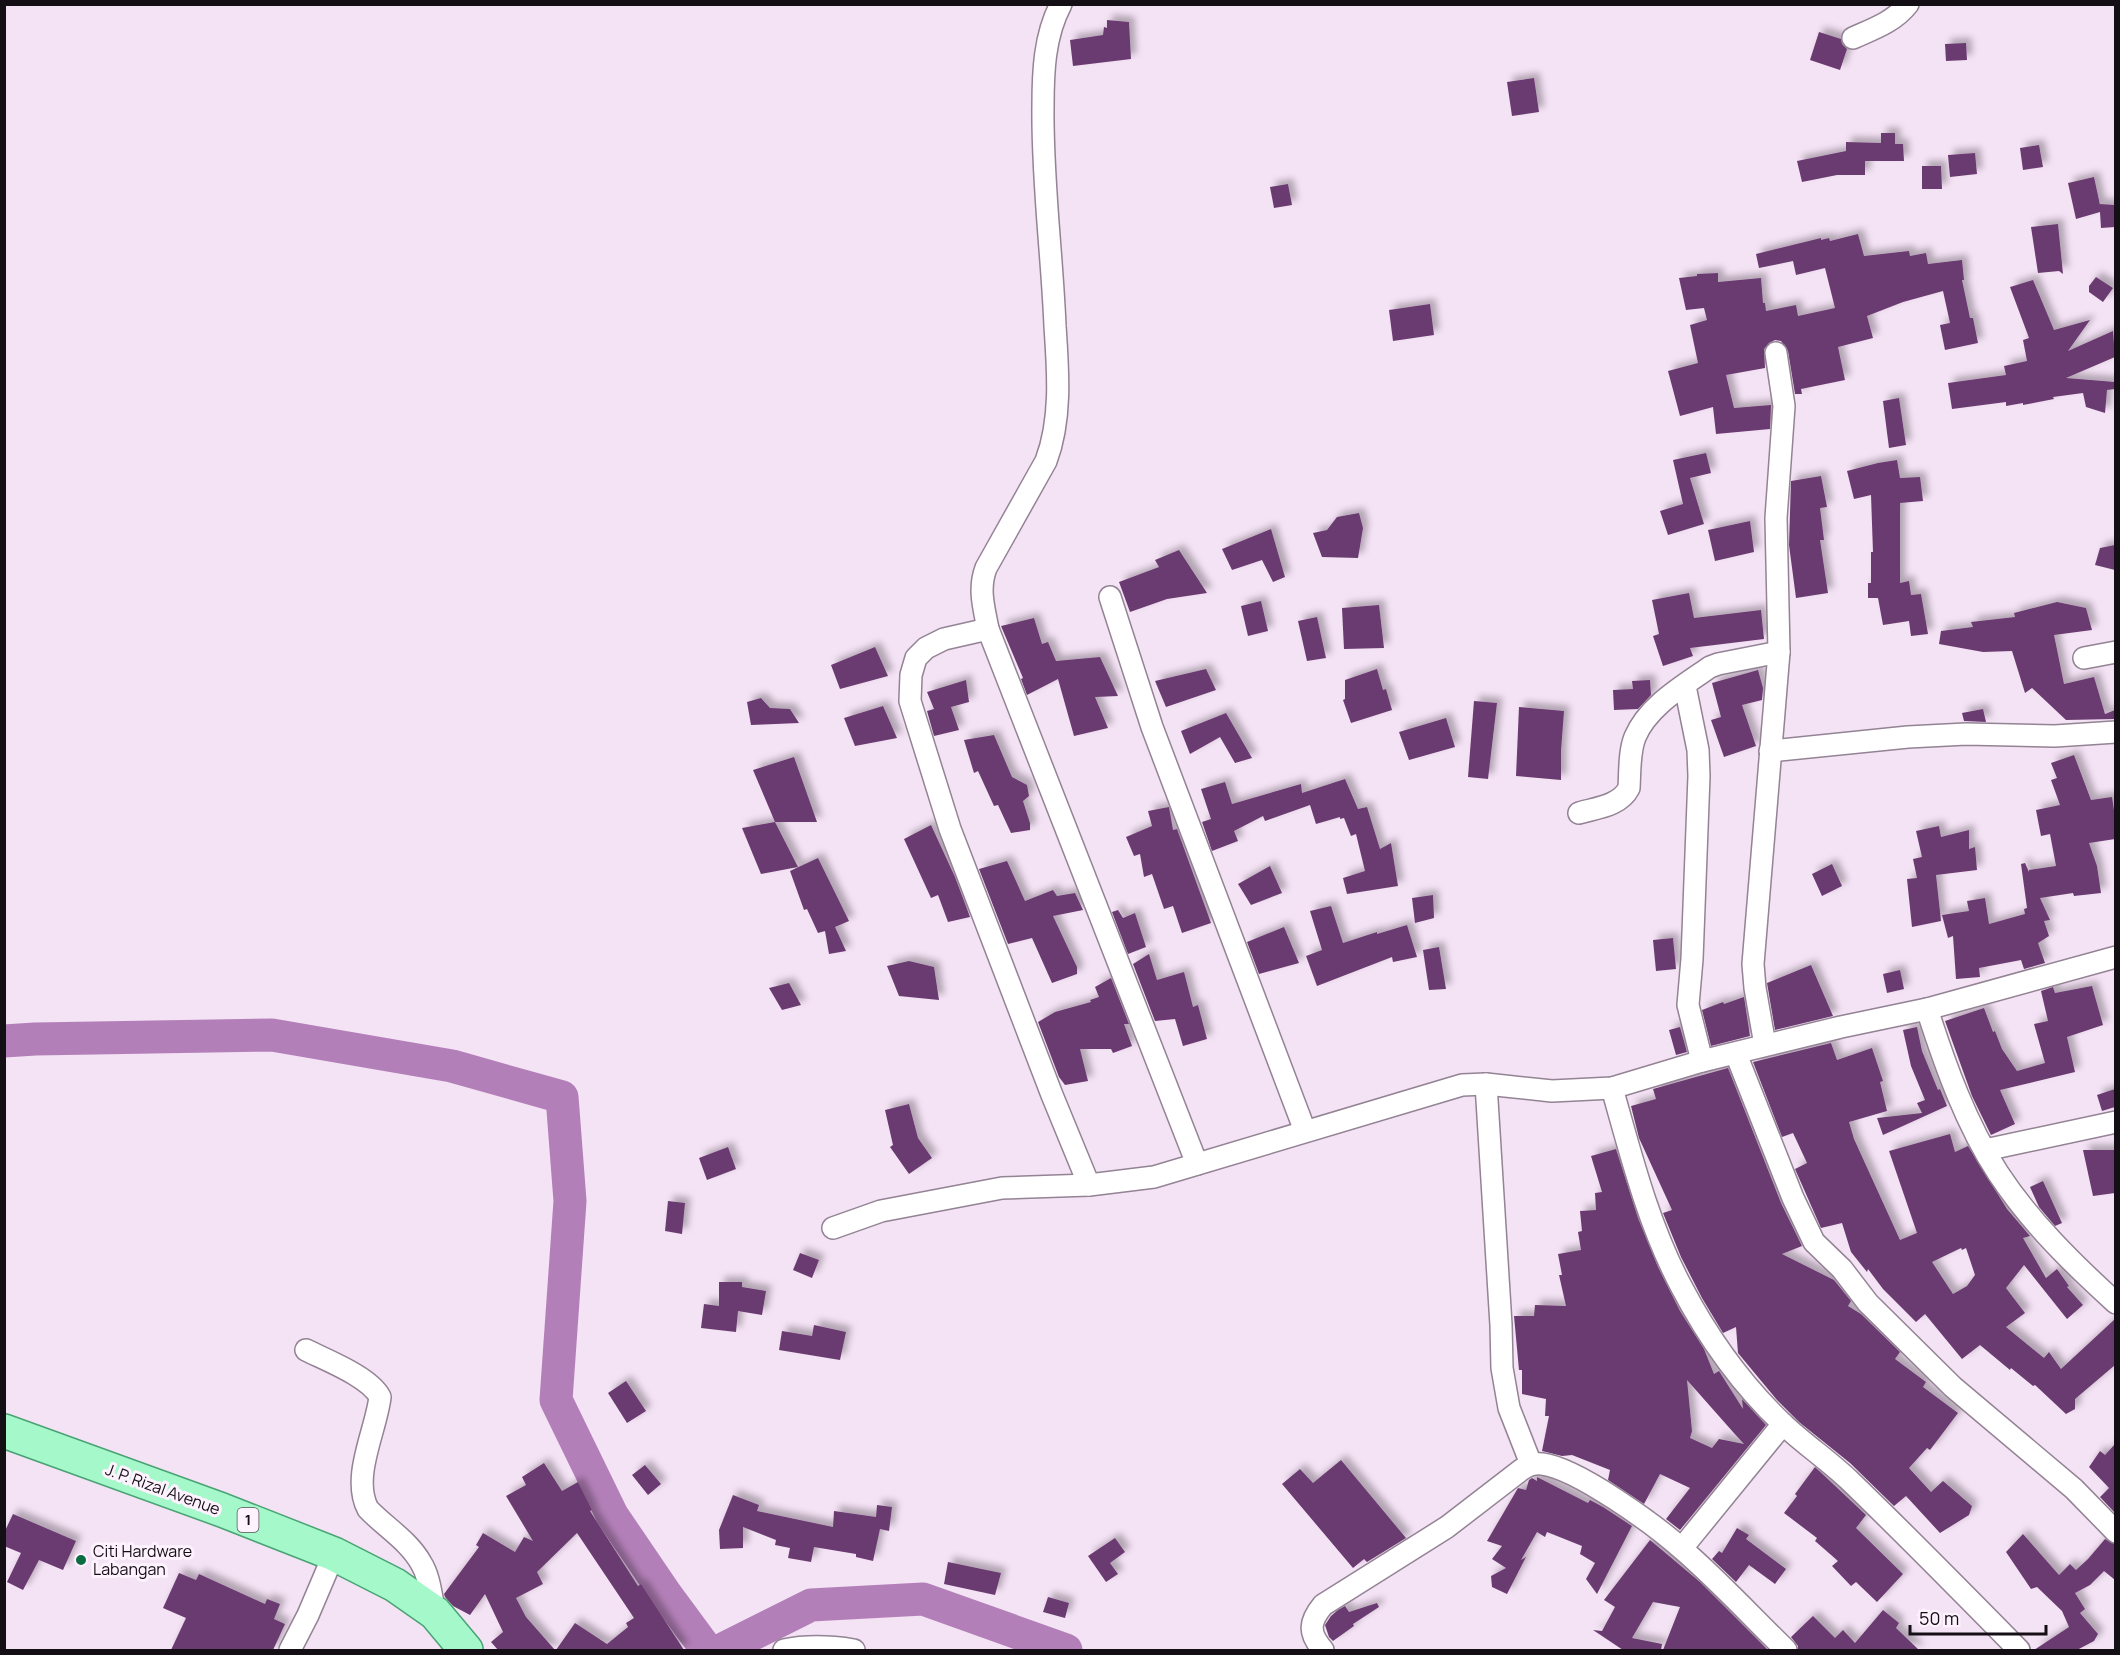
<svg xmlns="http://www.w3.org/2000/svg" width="2120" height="1655" viewBox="0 0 2120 1655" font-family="Manrope,sans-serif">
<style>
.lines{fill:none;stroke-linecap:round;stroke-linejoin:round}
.river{stroke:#b37fb8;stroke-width:33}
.building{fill:#6b3b70;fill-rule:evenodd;filter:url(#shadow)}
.street-casing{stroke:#938394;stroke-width:24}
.primary-casing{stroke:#4aa374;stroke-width:36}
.street{stroke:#fff;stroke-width:21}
.primary{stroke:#a4f8ca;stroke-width:33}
.poi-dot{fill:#0c6c41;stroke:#fdf2fe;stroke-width:2}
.labels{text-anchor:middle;stroke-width:6;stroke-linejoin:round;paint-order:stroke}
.shield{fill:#fdf2fe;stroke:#5a525b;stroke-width:1.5}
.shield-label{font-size:15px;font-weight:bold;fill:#140e15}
.street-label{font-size:16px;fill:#140e15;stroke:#fdf2fe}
.poi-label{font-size:16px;fill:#140e15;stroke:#fdf2fe;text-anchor:start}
</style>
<defs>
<filter id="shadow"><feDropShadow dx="5.5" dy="-5.5" stdDeviation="3" flood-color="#0004"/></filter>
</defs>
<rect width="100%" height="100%" fill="#f4e2f5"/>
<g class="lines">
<g class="river">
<polyline points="4,1041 35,1039 272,1035 452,1066 562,1097 570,1201 556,1400 612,1515 665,1593 707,1650"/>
<polyline points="721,1650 811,1605 923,1599 1066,1650"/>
</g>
</g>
<g class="building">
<polygon points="1107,20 1129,22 1131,59 1073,66 1070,40 1103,35 1104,27 1107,28"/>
<polygon points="1819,32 1841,39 1842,44 1847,49 1840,70 1810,60"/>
<polygon points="1966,43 1967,60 1946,61 1945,44"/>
<polygon points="1534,78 1539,112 1512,116 1507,82"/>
<polygon points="1881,133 1895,133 1895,144 1903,144 1904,161 1865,161 1865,175 1837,175 1802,182 1797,161 1846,151 1846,142 1881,143"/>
<polygon points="2039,145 2043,167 2023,170 2020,148"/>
<polygon points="1975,153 1977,174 1950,177 1948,155"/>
<polygon points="1922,166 1941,166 1942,189 1922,189"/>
<polygon points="2094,177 2100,205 2100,204 2115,205 2115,227 2101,228 2100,212 2076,219 2068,183"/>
<polygon points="1288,184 1292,205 1274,208 1270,187"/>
<polygon points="2058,224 2063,274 2059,271 2038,273 2031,227"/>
<polygon points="1858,234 1864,256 1909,251 1910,256 1926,253 1928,264 1962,260 1964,280 1962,280 1970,318 1973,318 1978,343 1945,350 1940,325 1950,323 1943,291 1903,302 1867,316 1873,338 1838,347 1845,380 1801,389 1802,394 1795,394 1788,351 1781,341 1775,340 1769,343 1764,349 1765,368 1726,375 1734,408 1771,405 1770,429 1716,434 1713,407 1680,416 1668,371 1698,363 1690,325 1707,320 1704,308 1686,310 1679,278 1697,276 1697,274 1718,273 1718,282 1761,278 1763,303 1765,303 1766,311 1796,305 1798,316 1835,308 1825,268 1796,275 1793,261 1759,268 1756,254 1821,238 1821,240 1829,238 1830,241"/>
<polygon points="2096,277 2113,288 2103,302 2089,292 2089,286"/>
<polygon points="2033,280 2054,330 2090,320 2068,351 2113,331 2115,357 2066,378 2115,382 2115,389 2107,390 2105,413 2086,407 2083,393 2053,397 2054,399 2023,405 2023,403 2006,406 2006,402 1952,409 1948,383 2006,375 2004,366 2027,361 2023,340 2029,338 2010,287"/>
<polygon points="1430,304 1434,335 1393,341 1389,310"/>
<polygon points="1899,398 1906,445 1889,448 1883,401"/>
<polygon points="1706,453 1711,473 1690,478 1704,524 1668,535 1660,511 1683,504 1673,460"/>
<polygon points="1897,460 1900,478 1920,477 1923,501 1900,503 1900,583 1909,581 1911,595 1921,594 1928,634 1911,636 1909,621 1883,625 1878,598 1868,598 1868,583 1871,583 1871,552 1873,552 1871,495 1854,499 1847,471 1878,463"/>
<polygon points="1821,476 1827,507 1820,508 1824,540 1820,540 1828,593 1796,598 1789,545 1791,481"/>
<polygon points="1359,513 1363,528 1358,558 1322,557 1313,533 1327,530 1337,517"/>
<polygon points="1750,521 1754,552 1715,561 1708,530"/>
<polygon points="1271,529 1285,577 1273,582 1262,560 1232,570 1222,549"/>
<polygon points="2115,545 2115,570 2095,565 2100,548"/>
<polygon points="1179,550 1207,593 1167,599 1130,612 1119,582 1159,567 1155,560"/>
<polygon points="1689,593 1694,618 1761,610 1764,639 1690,648 1693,656 1663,666 1653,636 1659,634 1652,600"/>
<polygon points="1261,601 1268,631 1248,636 1241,606"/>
<polygon points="2057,602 2086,608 2092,630 2054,635 2064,684 2094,677 2105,714 2115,710 2115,719 2066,720 2032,688 2025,693 2012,651 1983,652 1939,644 1941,631 1973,627 1971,622 2015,617 2014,613"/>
<polygon points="1379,605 1384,648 1344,649 1342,608"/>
<polygon points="1317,617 1326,658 1307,661 1298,621"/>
<polygon points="1034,618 1042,644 1048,642 1056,661 1100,657 1118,696 1095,697 1108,728 1074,736 1058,679 1027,695 1021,679 1023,678 1001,626"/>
<polygon points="875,647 888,676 840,689 831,665"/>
<polygon points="1206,669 1216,690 1166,707 1155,681"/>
<polygon points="1377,669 1383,690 1386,689 1392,710 1351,723 1343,700 1345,699 1345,680"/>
<polygon points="1758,670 1763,688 1762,700 1742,705 1756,746 1724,757 1711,720 1721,717 1712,683"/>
<polygon points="966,680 969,702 951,707 959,730 934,736 927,711 934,709 927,692"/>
<polygon points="1650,680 1651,695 1638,709 1614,710 1613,690 1633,689 1632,681"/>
<polygon points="761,698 770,708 790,709 799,723 751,725 747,702"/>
<polygon points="1474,701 1497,703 1488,779 1468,777"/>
<polygon points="883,706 897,738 855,746 844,718"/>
<polygon points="1519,707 1564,711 1561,751 1561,780 1516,776"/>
<polygon points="1983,709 1986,722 1964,721 1962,713"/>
<polygon points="1226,713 1252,758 1235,763 1220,737 1190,754 1181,731"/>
<polygon points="1446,718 1455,747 1409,760 1399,732"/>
<polygon points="994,735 1012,777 1027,785 1029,796 1023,801 1030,823 1030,830 1011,833 998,805 994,806 978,771 974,773 964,740"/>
<polygon points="2074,755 2091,800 2112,797 2115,817 2115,839 2089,843 2097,866 2101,893 2074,896 2073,893 2040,898 2050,920 2044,921 2049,936 2038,943 2045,963 2024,969 2021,960 1979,968 1980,977 1956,979 1953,936 1948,938 1942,915 1969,911 1967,901 1985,898 1989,924 2025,914 2024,909 2027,908 2021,864 2025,863 2029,872 2029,870 2056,866 2050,834 2041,836 2036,810 2060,805 2051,780 2057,778 2051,763"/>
<polygon points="794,757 817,822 775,822 753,770"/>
<polygon points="1345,779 1358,809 1367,807 1380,849 1391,843 1398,886 1347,894 1343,878 1365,871 1356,834 1351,836 1344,818 1340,819 1340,817 1316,824 1310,805 1265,821 1263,816 1234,831 1238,841 1212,851 1202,822 1211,819 1201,789 1225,782 1232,804 1301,784 1302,793"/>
<polygon points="1169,807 1173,830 1177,829 1211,923 1182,933 1173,906 1164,909 1152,874 1144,877 1140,854 1134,856 1126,837 1152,826 1148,811"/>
<polygon points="775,822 798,867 761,874 742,828"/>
<polygon points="931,825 955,877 970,917 948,922 938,895 931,898 904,839"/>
<polygon points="1939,826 1941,837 1969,830 1969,849 1975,847 1977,870 1936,875 1941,921 1912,927 1907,879 1917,878 1913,859 1922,857 1916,831"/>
<polygon points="818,858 849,921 835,927 846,951 829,954 825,931 818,933 807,909 804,910 790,871"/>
<polygon points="1007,861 1025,901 1053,890 1057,896 1075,893 1083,910 1053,916 1077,967 1077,974 1052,983 1032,938 1008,944 979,869"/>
<polygon points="1832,864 1842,886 1822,896 1812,874"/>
<polygon points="1270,866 1282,893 1251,905 1238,884"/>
<polygon points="1433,895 1434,918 1415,923 1412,898"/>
<polygon points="1331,906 1343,943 1377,932 1377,934 1407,925 1417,957 1393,962 1392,957 1317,986 1306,956 1322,950 1310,911"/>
<polygon points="1118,910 1123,918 1135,913 1146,947 1128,954 1112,912"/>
<polygon points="1284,927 1299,963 1259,974 1247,942"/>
<polygon points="1673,938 1676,969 1656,971 1653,940"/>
<polygon points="1439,947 1446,989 1429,990 1423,950"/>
<polygon points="1149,954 1157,980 1184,972 1193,1007 1198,1005 1207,1039 1183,1046 1175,1019 1155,1021 1133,964"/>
<polygon points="909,961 934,967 939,1000 899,996 887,966"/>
<polygon points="1811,965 1833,1016 1775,1030 1767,983"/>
<polygon points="1900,970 1904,989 1887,993 1883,974"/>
<polygon points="1111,978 1129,1024 1124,1024 1132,1046 1113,1053 1111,1049 1080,1049 1088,1081 1065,1085 1059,1077 1038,1022 1055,1012 1091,1002 1090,1000 1099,997 1095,987"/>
<polygon points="789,983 801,1005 782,1010 769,988"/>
<polygon points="2092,986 2103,1025 2067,1037 2075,1072 2000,1090 2015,1124 1991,1135 1972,1096 1945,1021 1984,1008 1993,1032 1995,1031 2002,1049 2017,1071 2045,1063 2034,1024 2048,1021 2041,991 2053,987 2055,993"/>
<polygon points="1744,997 1750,1036 1711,1046 1702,1010 1723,1002 1724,1004"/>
<polygon points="1680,1027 1687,1052 1676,1055 1669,1030"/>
<polygon points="1917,1027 1922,1051 1938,1090 1940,1089 1947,1106 1883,1135 1877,1118 1922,1113 1917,1103 1925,1100 1911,1066 1903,1030"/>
<path d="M1831 1043 1837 1060 1872 1048 1883 1081 1880 1082 1887 1111 1849 1122 1854 1139 1900 1240 1917 1233 1889 1151 1950 1134 1955 1152 1968 1146 2007 1209 2030 1236 2023 1238 2046 1278 2057 1269 2069 1286 2067 1287 2083 1305 2067 1319 2024 1265 2006 1288 2025 1313 2006 1327 2044 1358 2049 1352 2061 1369 2115 1319V1365L2075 1399V1409L2066 1414 2035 1385 2033 1386 2011 1368 2010 1370 1980 1345 1962 1359 1925 1314 1916 1322 1883 1289 1868 1269 1867 1272 1851 1252 1842 1223 1821 1228 1795 1169 1807 1163 1793 1133 1782 1137 1753 1062ZM1961 1248 1962 1250 1966 1248 1975 1275 1967 1286 1953 1294 1932 1262Z"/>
<polygon points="1728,1068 1781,1203 1802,1246 1782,1254 1834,1280 1851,1301 1848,1306 1861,1314 1900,1352 1895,1359 1926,1382 1923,1387 1958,1413 1930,1450 1927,1448 1909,1468 1931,1492 1943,1481 1972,1506 1969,1515 1940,1533 1906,1496 1894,1506 1850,1463 1799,1422 1777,1400 1738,1353 1736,1327 1723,1333 1702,1298 1681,1257 1663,1213 1672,1210 1639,1138 1631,1106 1656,1099 1653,1089"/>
<polygon points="2115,1089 2115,1107 2102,1111 2097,1095"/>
<polygon points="909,1104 918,1138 932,1158 909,1174 890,1147 893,1145 885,1110"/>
<polygon points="728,1147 736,1169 707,1180 699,1158"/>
<path d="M1616 1149 1638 1218 1658 1267 1680 1311 1704 1349 1714 1374 1719 1371 1743 1409 1742 1399 1766 1425 1680 1530 1666 1519 1690 1488 1660 1474 1644 1504 1608 1480 1610 1470 1572 1455 1562 1456 1542 1451 1549 1416H1545L1546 1399 1522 1394V1370H1519L1514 1316H1534L1535 1305 1566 1306 1559 1275H1562L1558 1254 1581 1250 1578 1232 1582 1231 1580 1211 1596 1210 1595 1193 1602 1192 1591 1156ZM1687 1380 1733 1432 1744 1444 1719 1439 1712 1448 1690 1438 1692 1431Z"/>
<polygon points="2083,1150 2115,1150 2115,1193 2093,1196"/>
<polygon points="2043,1181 2062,1223 2055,1226 2039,1207 2030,1187"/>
<polygon points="668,1201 685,1203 682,1234 665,1231"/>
<polygon points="800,1253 819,1260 812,1278 793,1270"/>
<polygon points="719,1282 742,1282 742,1287 766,1291 762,1315 738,1311 736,1332 701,1328 704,1304 719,1306"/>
<polygon points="814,1325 846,1332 840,1360 779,1350 782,1331 812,1336"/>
<polygon points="626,1381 646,1411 627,1423 608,1393"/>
<polygon points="2115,1444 2115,1513 2100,1497 2109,1488 2089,1467 2100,1451 2105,1455"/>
<polygon points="1341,1460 1406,1538 1367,1562 1364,1559 1353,1568 1282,1484 1300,1469 1313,1483"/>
<polygon points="544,1463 562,1491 578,1482 592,1510 590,1511 638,1586 641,1584 684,1650 556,1650 575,1623 607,1644 628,1627 626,1623 634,1618 577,1533 537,1572 543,1584 516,1598 526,1617 555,1650 498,1650 491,1642 503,1632 485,1594 470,1615 453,1606 445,1597 444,1594 479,1547 476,1545 483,1533 515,1552 524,1537 533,1541 506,1496 526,1485 522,1477"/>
<polygon points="645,1465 661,1484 648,1495 632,1475"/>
<polygon points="1815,1467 1866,1515 1856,1528 1903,1574 1877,1602 1856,1582 1851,1586 1832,1566 1838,1561 1815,1541 1817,1538 1784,1513 1797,1496 1795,1494"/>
<polygon points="1537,1477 1588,1503 1590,1500 1603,1507 1632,1526 1597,1594 1586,1579 1595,1563 1580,1554 1582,1546 1547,1532 1545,1537 1537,1532 1521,1560 1526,1557 1507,1594 1492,1587 1491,1576 1506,1568 1492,1559 1502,1546 1487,1541 1518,1488 1526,1490 1529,1480 1532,1478 1537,1481"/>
<polygon points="733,1495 759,1505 757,1511 833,1527 834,1511 876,1517 877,1505 892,1507 889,1531 880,1529 873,1561 856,1557 856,1554 814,1547 811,1562 788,1558 790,1548 775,1545 776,1540 743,1527 743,1548 720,1549 719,1530"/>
<polygon points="13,1514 76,1541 63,1570 39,1560 23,1590 7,1582 21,1553 4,1546 4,1533"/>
<polygon points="1737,1528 1749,1535 1746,1539 1786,1569 1775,1584 1749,1565 1736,1582 1712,1559 1719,1551 1722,1553"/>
<polygon points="2023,1534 2059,1575 2070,1564 2076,1570 2088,1559 2105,1539 2115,1544 2115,1580 2104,1571 2090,1585 2075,1593 2085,1609 2080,1613 2098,1634 2094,1641 2077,1650 2034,1650 2069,1627 2062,1611 2037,1587 2031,1589 2006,1552"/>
<polygon points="1115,1538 1125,1552 1110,1563 1118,1574 1106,1582 1088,1556"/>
<polygon points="1650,1540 1700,1582 1768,1650 1663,1650 1680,1607 1653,1602 1632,1638 1662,1644 1661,1650 1623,1650 1593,1630 1602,1631 1615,1607 1604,1600"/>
<polygon points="948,1562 1001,1573 995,1595 944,1584"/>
<polygon points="179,1573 196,1580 199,1574 265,1604 267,1599 280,1604 274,1619 285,1624 273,1650 171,1650 186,1618 163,1608"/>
<polygon points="1048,1597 1069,1603 1065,1618 1043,1612"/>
<polygon points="1377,1603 1379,1607 1353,1624 1354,1626 1333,1641 1329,1637 1325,1625 1331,1616 1338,1610 1345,1606 1349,1612"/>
<polygon points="1883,1610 1899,1623 1896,1628 1919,1650 1798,1650 1798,1646 1791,1637 1813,1616 1835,1638 1843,1630 1855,1643"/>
</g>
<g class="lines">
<defs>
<g id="street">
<path d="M1061 4C1044 36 1043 73 1043 107 1042 180 1052 253 1055 326 1058 370 1062 419 1046 461L986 568C978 589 984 608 988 629L1197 1164"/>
<path d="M1853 38C1873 29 1894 22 1908 4"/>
<polyline points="1110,597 1152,727 1305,1131"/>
<polyline points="988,629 944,639 926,648 916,658 911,675 910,701 950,829 1052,1095 1089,1185"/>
<polyline points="2084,658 2116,652"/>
<polyline points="1685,686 1698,750 1699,776 1692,959 1688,1005 1702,1061"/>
<polyline points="1770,751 1908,737 1966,734 2055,736 2116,732"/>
<path d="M1579 813C1596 808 1620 806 1629 788 1630 772 1629 752 1635 737 1648 706 1683 686 1710 667L1718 664 1779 652"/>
<path d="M1927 1009C1945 1065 1966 1124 1998 1173 2030 1222 2073 1264 2116 1303"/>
<polyline points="1765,1045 1755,988 1753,964 1779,652 1776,518 1784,406 1776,353"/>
<polyline points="1736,1054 1793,1198 1814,1242 1842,1269 1868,1303 1953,1387 2074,1489 2116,1532"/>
<polyline points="1486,1084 1501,1325 1502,1368 1509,1408 1531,1464"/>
<path d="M1612 1088C1631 1155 1648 1224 1681 1286 1707 1336 1742 1385 1783 1424 1804 1444 1828 1460 1849 1480 1907 1536 1963 1593 2019 1650"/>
<polyline points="1985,1150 2116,1122"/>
<polyline points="833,1228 881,1211 1002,1188 1089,1185 1154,1177 1462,1085 1486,1084 1552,1091 1612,1088 1702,1061 1841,1027 1927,1009 2116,957"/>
<path d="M306 1350C326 1360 370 1377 380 1397 376 1431 351 1477 368 1509 385 1527 409 1541 421 1563 430 1577 431 1596 435 1613"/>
<polyline points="1682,1548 1783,1424"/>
<polyline points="290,1650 308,1615 334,1554"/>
<path d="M784 1650C808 1645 829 1646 854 1650"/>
<path d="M1323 1650C1308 1633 1309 1622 1323 1605L1447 1527 1521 1470C1528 1465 1534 1463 1542 1464 1577 1468 1655 1525 1682 1549 1718 1580 1752 1617 1786 1650"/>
</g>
<polyline id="primary" points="4,1431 222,1510 334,1554 395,1585 435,1613 466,1650"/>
</defs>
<use href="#street" class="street-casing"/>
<use href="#primary" class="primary-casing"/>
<use href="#street" class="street"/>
<use href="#primary" class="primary"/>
</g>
<circle class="poi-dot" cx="81" cy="1560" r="6"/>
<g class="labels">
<rect class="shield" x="237.5" y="1508" width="21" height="24" rx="4.5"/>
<g class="shield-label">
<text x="248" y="1525">1</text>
</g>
<g class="street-label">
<text transform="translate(163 1489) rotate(20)" y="6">J. P. Rizal Avenue</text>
</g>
<g class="poi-label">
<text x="93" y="1557">Citi Hardware<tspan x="93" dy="18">Labangan</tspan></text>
</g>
</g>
<rect width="2120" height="1655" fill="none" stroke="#140e15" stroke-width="12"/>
<path d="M1910 1625v9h136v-9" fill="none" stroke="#140e15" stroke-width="3"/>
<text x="1919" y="1625" font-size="18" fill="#140e15" stroke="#fdf2fe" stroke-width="4.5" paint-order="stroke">50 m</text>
</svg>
